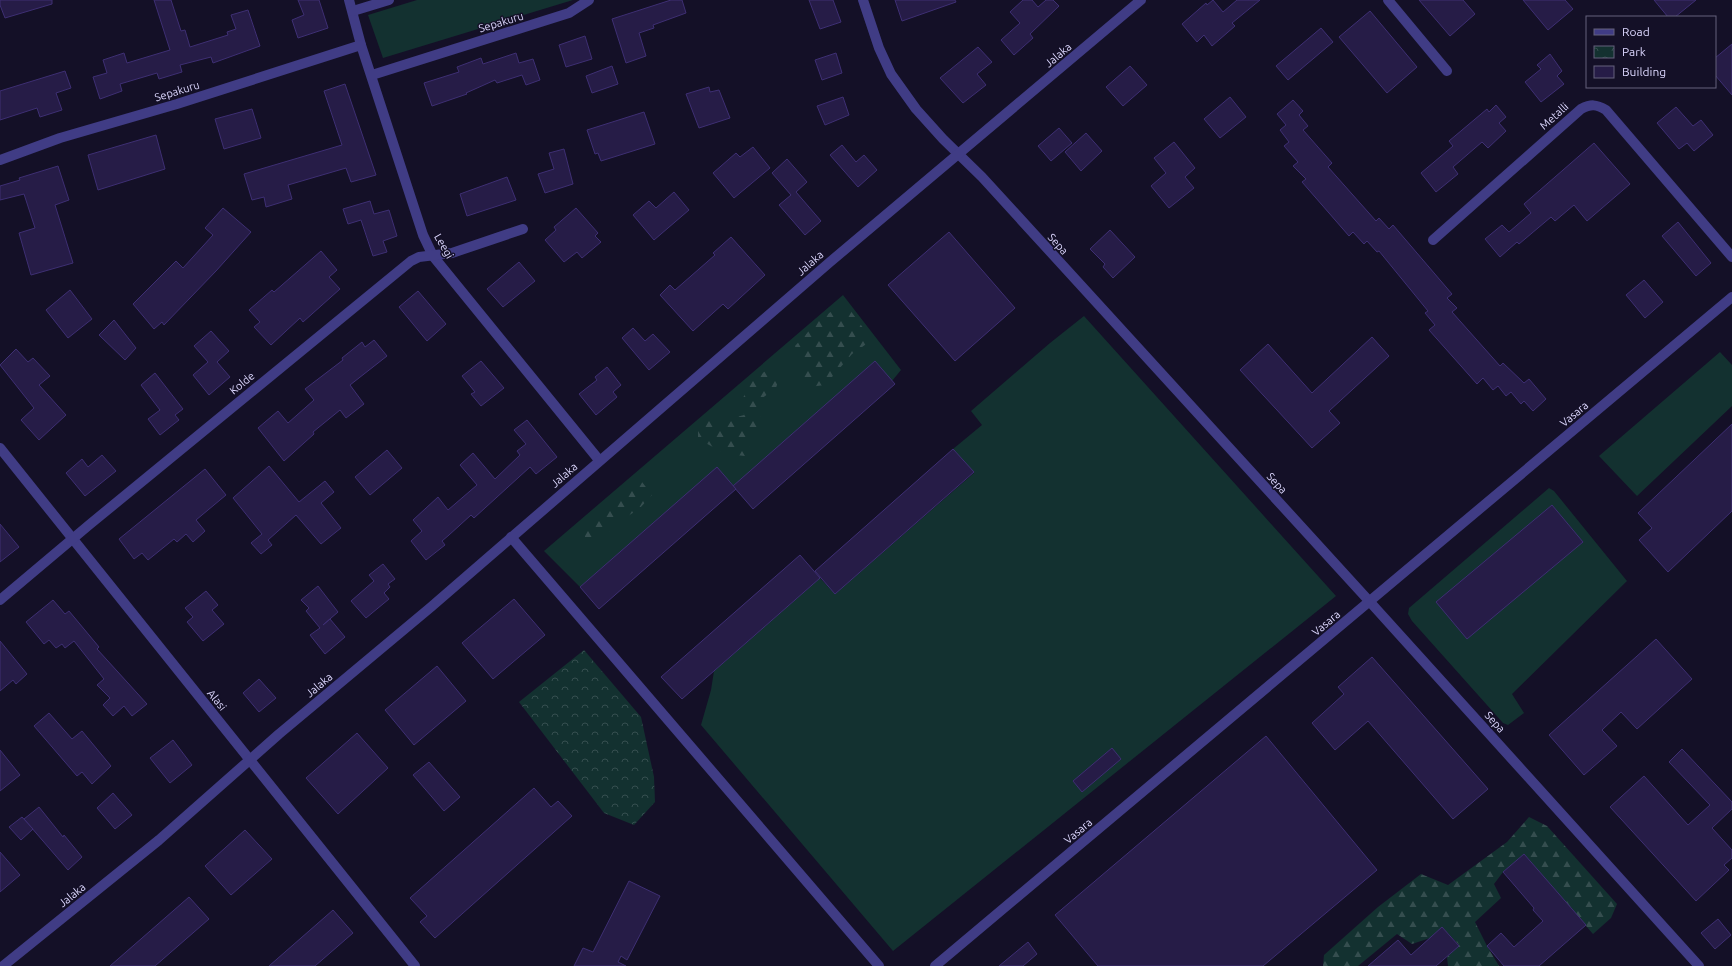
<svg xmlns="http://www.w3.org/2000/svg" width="1732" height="966" viewBox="0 0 1732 966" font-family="Ubuntu,sans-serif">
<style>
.grass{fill:#133130}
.forest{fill:url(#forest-firs)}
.park{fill:url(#park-crowns)}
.building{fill:#261c47;stroke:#3e2f73}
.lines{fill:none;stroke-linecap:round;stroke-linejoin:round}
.street{stroke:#403c85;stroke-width:10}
.labels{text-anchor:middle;stroke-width:3;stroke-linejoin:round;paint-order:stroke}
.street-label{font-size:11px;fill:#dcd7fe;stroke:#141027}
</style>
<defs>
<pattern id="forest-firs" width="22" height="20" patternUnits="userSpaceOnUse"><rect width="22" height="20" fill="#133130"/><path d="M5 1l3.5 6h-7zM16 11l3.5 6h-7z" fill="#354e4f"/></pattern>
<pattern id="park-crowns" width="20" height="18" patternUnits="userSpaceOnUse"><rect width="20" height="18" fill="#133130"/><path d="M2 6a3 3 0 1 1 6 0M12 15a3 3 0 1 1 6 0" fill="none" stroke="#354e4f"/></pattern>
</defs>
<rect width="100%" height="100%" fill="#141027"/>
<g class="grass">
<polygon points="417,0 573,0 383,58 368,15"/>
<polygon points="843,295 901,370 892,381 733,486 717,468 580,587 544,551"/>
<polygon points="1084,316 1336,596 893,951 701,725 711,690 714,671 820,578 835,594 974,473 953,449 982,425 971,411 1050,343"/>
<polygon points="1720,352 1732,365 1732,406 1637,496 1599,456"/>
<polygon points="1549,488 1554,491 1627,581 1512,694 1524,713 1508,725 1503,723 1412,621 1408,614 1409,608"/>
</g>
<g class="forest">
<polygon points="835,309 850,310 872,340 852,354 825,385 801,388 804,369 795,346 819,320"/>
<polygon points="782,368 776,388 761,399 760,422 745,456 726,454 698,439 698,422 714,413 716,422 727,426 733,418 744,415 742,400 751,382 768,369"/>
<polygon points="642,482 652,495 639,509 620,521 601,539 585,537 584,529 623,491"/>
<polygon points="1529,817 1547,826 1617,904 1611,918 1593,934 1524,854 1503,872 1494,884 1501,898 1475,922 1487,946 1499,966 1448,966 1447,957 1459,945 1442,927 1430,938 1412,944 1397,934 1358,966 1323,966 1324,955 1378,907 1421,874 1448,885 1507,842"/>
</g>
<polygon class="park" points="584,650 641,717 654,777 655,802 634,825 604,813 519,702"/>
<g class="building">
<polygon points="0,0 52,0 52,4 5,18 0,5"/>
<polygon points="154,0 171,0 181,31 185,30 190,47 228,35 227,32 236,29 231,15 248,10 260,46 213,63 211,57 180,65 182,72 159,79 157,73 120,84 122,91 100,99 93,77 107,73 103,60 124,53 127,63 170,50"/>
<polygon points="298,0 319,0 328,28 298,38 292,20 304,15"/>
<polygon points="671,0 682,0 686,13 653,25 654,28 639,33 646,56 626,63 612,19"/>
<polygon points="809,0 833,0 841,22 820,29"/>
<polygon points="895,0 955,0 956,2 902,21"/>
<polygon points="1023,0 1032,0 1038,7 1046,0 1053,0 1059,6 1030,34 1033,38 1014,55 1001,40 1020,23 1010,12"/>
<polygon points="1213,0 1223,12 1237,0 1260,0 1232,23 1235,26 1212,46 1204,35 1197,42 1182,24 1206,3 1207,5"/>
<polygon points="1419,0 1463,0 1475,14 1450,36"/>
<polygon points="1523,0 1565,0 1573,9 1548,30"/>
<polygon points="1654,0 1696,0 1675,17 1668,17"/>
<polygon points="1370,11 1417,67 1387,93 1339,37"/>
<polygon points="1321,28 1333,42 1288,80 1276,66"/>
<polygon points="585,36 592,59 566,67 559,45"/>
<polygon points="1732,44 1732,95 1715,75 1715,58"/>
<polygon points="978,47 992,62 977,74 986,85 963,103 940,78"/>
<polygon points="516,53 519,63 533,59 540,80 526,85 522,75 497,83 495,80 466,93 467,94 432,106 424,83 459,72 457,67 481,58 483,64"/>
<polygon points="836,53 842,73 822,80 815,60"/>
<polygon points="1550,54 1562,71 1557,76 1564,84 1541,102 1525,82 1541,69 1537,65"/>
<polygon points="612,66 618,84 592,93 586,76"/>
<polygon points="1130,66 1147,85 1123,106 1106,87"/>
<polygon points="65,71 71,88 56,93 62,110 40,117 37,108 0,120 0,91"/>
<polygon points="345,84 376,175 351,182 346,168 288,185 292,199 266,207 264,197 252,200 244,174 342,145 324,91"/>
<polygon points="709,87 710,92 719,90 730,118 699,128 686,94"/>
<polygon points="843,97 849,115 825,125 817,106"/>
<polygon points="1230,97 1246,117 1220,138 1204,119"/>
<polygon points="1293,100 1303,111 1299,115 1308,126 1303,130 1332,163 1328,167 1376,221 1379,218 1389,229 1393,225 1452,294 1447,298 1457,308 1452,312 1500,366 1503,363 1524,383 1529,379 1546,399 1533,411 1524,401 1521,404 1511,392 1506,396 1498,386 1493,390 1483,378 1477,384 1429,330 1435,325 1425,313 1428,311 1379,251 1377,252 1367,241 1364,244 1353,232 1349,236 1302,182 1306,179 1293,166 1298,162 1284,146 1289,142 1280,130 1286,125 1277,114"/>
<polygon points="1496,105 1506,117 1499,123 1506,131 1488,148 1482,142 1453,167 1458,174 1436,192 1421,173 1453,146 1449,141 1487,109 1489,112"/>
<polygon points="1676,107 1693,126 1701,120 1713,135 1694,151 1687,143 1679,149 1657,123"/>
<polygon points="252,109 261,138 224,149 215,119"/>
<polygon points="644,112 655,144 601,161 598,153 595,154 587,130"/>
<polygon points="1059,128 1072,143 1051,161 1038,146"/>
<polygon points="1086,133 1102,151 1081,171 1065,152"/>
<polygon points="156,135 165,169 98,190 88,155"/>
<polygon points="1174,142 1195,168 1185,177 1194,188 1169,208 1151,186 1166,173 1154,158"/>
<polygon points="1594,143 1630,184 1587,221 1574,205 1555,221 1551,217 1519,244 1517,242 1500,257 1485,239 1502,225 1509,232 1531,213 1524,204"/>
<polygon points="842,145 856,162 864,155 877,170 858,187 830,155"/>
<polygon points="753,147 770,168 734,198 713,173 736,153 740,157"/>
<polygon points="564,149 573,184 545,193 538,174 554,169 549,153"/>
<polygon points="787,159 807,182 796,192 821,221 805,235 779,205 791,195 772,173"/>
<polygon points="58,166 69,200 55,205 73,263 31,275 19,233 35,228 24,194 0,200 0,186 20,180 19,178"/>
<polygon points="507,177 516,200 467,216 460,194"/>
<polygon points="674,192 689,210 654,240 633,215 649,201 656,208"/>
<polygon points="370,201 374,214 389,210 397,236 383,241 387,252 373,256 361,220 348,224 343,209"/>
<polygon points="223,208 251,232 216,271 164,325 162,322 154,329 133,304 176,261 183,268 213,235 205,228"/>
<polygon points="576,208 598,233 595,236 601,242 582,258 577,252 564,262 545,240 556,230 554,227"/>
<polygon points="1678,222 1711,263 1696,276 1662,236"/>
<polygon points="1110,230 1135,257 1113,278 1103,267 1105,264 1090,249"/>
<polygon points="949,232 1015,308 955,361 888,285"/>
<polygon points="731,237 765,275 728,309 723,304 693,331 660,295 670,285 675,290 715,255 713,253"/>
<polygon points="321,251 337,270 329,277 340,289 303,322 300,318 271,345 254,327 260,322 249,310 272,290 274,292"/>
<polygon points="519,262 535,281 503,307 487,289"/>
<polygon points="1644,280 1663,302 1645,318 1626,295"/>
<polygon points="70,290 92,319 68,338 46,310"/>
<polygon points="418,291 446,324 427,341 399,307"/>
<polygon points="114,320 136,348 125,360 99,335"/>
<polygon points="633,328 645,341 653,334 670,352 649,370 622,338"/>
<polygon points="211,331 229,351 217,362 230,377 209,395 193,375 208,362 194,346"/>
<polygon points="1372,337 1389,356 1329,411 1340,423 1312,448 1240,370 1268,344 1312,393"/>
<polygon points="374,340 387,356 350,385 364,404 346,418 340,410 313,432 314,434 284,461 258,428 278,411 288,423 314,400 305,389 343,360 342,358 362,342 365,347"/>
<polygon points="16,349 28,362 33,358 50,376 39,385 66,415 39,440 21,420 34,408 0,365"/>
<polygon points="481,361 504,388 481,406 471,394 475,392 462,376"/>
<polygon points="875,361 895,384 753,509 733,486"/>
<polygon points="607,367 621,385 613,392 617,397 596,415 579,394 597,380 595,377"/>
<polygon points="155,373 183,409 175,415 179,420 160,435 148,419 160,410 141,385"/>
<polygon points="527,420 557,457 536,474 530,467 474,518 471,515 449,535 442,541 445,545 426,560 411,541 422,531 413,520 438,497 448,510 477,485 460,465 473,453 495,479 520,455 517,451 526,444 514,430"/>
<polygon points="1732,424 1732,511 1668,572 1639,540 1652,528 1638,513"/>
<polygon points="953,449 974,472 835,594 815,571"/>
<polygon points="387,450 402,468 370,495 355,477"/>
<polygon points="102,455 116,471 85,496 66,473 82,459 88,467"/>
<polygon points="269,466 299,502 325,481 334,492 321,503 341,528 321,544 296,515 268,540 272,545 261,554 251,543 262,534 233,498"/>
<polygon points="717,467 736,489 599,609 580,587"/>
<polygon points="205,469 226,495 196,520 205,531 193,542 186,534 177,542 174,539 148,560 142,553 134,559 119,539"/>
<polygon points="1552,505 1583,542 1467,639 1436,602"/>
<polygon points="0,524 19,547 0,562"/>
<polygon points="800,555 820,578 682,699 661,677"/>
<polygon points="383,564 395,579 388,584 390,587 384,593 389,599 366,618 351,601 374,581 369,575"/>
<polygon points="318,586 338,612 323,625 330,619 345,637 325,654 310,635 320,628 306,611 309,608 301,600"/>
<polygon points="206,591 218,605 212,610 224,624 203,641 187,622 193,617 185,608"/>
<polygon points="514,599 545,635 493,679 462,643"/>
<polygon points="53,600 65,614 69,611 99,647 97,649 147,704 132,716 124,706 113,716 103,705 110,698 97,685 104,679 74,641 65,648 62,644 56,648 49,640 44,644 26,622"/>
<polygon points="1656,639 1692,679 1637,729 1621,712 1602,730 1617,746 1584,775 1549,735"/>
<polygon points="0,641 27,674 16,684 13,680 0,691"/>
<polygon points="1372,657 1488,789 1453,819 1368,721 1335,750 1312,723 1344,694 1338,687"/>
<polygon points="437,666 466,701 414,745 385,710"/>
<polygon points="259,679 276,698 259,712 243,693"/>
<polygon points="49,713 72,739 82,731 111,766 92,784 82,772 77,776 34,726"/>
<polygon points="357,733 388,768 338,814 306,778"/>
<polygon points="1266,736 1377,870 1263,966 1098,966 1055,915"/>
<polygon points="173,740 192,765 170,783 150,758"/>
<polygon points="1112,748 1121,759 1082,792 1073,781"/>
<polygon points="1682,749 1732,802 1732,809 1712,828 1732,850 1732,858 1724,865 1729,870 1696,901 1610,807 1644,776 1688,825 1710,805 1669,762"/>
<polygon points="0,750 20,775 0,791"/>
<polygon points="429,762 460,797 444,811 413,775"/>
<polygon points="534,788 551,807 558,801 572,816 435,938 420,922 427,916 410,898"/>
<polygon points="113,793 132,815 115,829 97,808"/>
<polygon points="39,807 63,837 64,835 82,857 68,870 24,819"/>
<polygon points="22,817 33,829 21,840 9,827"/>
<polygon points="245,830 272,859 231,895 205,866"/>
<polygon points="0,852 20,875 0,892"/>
<polygon points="1524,854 1586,925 1539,966 1504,966 1487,946 1501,933 1514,947 1543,921 1533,910 1534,908 1503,872"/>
<polygon points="629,881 660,896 627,960 621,956 618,962 626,966 574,966 583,948 593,952"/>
<polygon points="189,897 209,919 155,966 110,966"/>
<polygon points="333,910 353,933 315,966 269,966"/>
<polygon points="1718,919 1731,935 1715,949 1701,933"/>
<polygon points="1442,927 1459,946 1436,966 1368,966 1398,940 1411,955"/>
<polygon points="1028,942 1037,954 1023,966 999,966"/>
</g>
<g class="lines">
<g class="street">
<polyline points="349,0 361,45 423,235 433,256 599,460"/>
<polyline points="863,0 879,48 891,74 916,109 943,139 982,177 1370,602 1699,966"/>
<polyline points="1388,0 1447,71"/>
<polyline points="353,11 389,0"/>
<polyline points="372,75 569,13 589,0"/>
<polyline points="0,160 60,138 177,104 361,45"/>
<path d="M1433 240 1581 109C1591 104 1596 104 1606 110L1732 257"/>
<polyline points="0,448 415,966"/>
<polyline points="511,537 879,966"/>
<polyline points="0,600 89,525 411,261 419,257 452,253 523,229"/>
<polyline points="3,966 159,840 279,734 431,607 830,262 1141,0"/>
<polyline points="935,966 1732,297"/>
</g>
</g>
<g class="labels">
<g class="street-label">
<text transform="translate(501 22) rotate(-17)" y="4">Sepakuru</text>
<text transform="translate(1058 55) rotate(-40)" y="4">Jalaka</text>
<text transform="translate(177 91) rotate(-17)" y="4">Sepakuru</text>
<text transform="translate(1554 116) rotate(-42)" y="4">Metalli</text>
<text transform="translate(1058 244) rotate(48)" y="4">Sepa</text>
<text transform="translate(444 246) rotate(60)" y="4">Leegi</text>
<text transform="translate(810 263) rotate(-41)" y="4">Jalaka</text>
<text transform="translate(242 383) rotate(-39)" y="4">Kolde</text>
<text transform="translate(1574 414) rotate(-40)" y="4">Vasara</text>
<text transform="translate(564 475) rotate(-41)" y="4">Jalaka</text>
<text transform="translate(1277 483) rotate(47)" y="4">Sepa</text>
<text transform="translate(1326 623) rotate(-40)" y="4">Vasara</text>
<text transform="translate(319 685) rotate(-40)" y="4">Jalaka</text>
<text transform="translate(217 700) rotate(51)" y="4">Alasi</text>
<text transform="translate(1495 722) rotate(48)" y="4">Sepa</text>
<text transform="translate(1078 831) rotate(-40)" y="4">Vasara</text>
<text transform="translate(72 895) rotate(-39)" y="4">Jalaka</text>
</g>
</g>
<rect x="1586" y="16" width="130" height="72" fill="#141027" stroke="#64607d"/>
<rect x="1594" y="29" width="20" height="6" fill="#403c85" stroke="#64607d"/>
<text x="1622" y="36" font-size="12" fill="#dcd7fe">Road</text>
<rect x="1594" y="46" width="20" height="12" fill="url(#park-crowns)" stroke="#64607d"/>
<text x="1622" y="56" font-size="12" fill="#dcd7fe">Park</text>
<rect x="1594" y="66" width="20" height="12" fill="#261c47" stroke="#64607d"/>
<text x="1622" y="76" font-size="12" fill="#dcd7fe">Building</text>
</svg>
